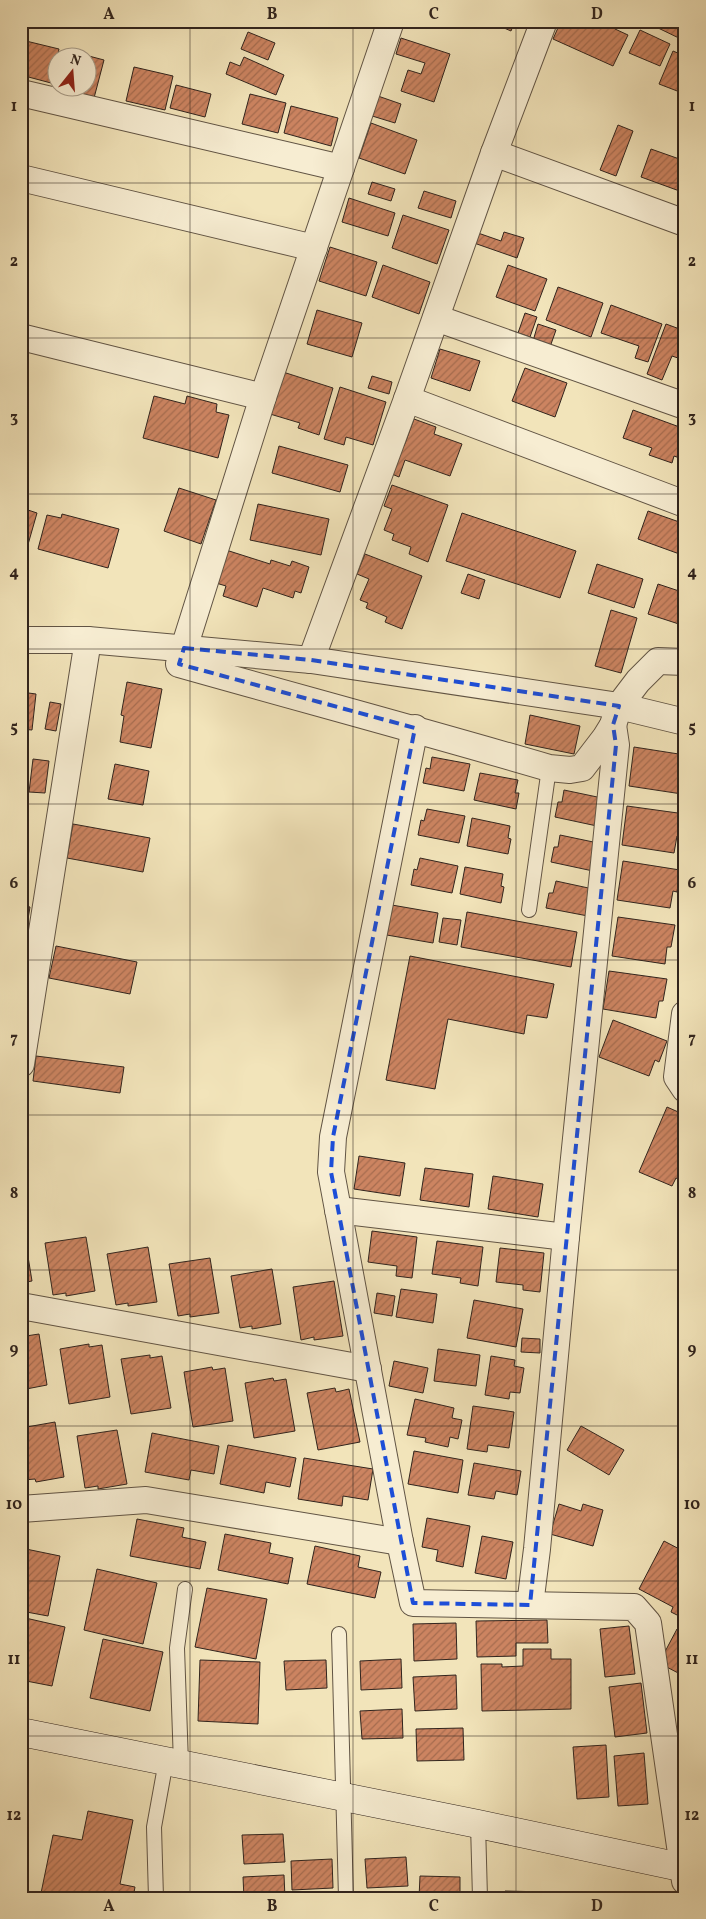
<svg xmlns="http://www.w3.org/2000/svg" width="706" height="1919" viewBox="0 0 706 1919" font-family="Vollkorn,serif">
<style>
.building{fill:url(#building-hatch);stroke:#31241d}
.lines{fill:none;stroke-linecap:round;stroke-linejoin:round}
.lane-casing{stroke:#615444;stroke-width:16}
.street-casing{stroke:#615444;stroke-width:28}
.secondary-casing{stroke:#31241d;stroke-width:29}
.lane{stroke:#f7edd2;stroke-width:14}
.street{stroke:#f7edd2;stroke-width:26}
.secondary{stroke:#f7edd2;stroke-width:28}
.marked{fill:none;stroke:#1d4ed8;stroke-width:4;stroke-dasharray:10 6;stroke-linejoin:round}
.grid{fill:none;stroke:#31241d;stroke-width:1;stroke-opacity:0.55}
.neatline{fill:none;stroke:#31241d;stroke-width:2}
.grid-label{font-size:16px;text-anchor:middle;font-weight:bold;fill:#31241d}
</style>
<defs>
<pattern id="building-hatch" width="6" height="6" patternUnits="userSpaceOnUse" patternTransform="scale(1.25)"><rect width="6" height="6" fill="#cc8461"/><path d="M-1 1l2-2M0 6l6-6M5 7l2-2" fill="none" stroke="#a66c4f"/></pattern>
</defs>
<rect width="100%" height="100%" fill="#f2e4ba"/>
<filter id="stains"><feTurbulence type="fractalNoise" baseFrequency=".004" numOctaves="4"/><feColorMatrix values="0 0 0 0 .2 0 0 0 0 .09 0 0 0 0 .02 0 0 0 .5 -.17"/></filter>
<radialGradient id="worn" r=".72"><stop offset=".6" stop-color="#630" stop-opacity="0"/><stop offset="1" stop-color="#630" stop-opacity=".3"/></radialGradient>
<g class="building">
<polygon points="488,21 515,21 511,31"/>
<polygon points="561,21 611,21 618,24 615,29 628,35 613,66 553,39"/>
<polygon points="657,21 669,21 685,29 685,41 654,26"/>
<polygon points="640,30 670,44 660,66 629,53"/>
<polygon points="248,32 275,43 268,60 241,49"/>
<polygon points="401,38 450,54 434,102 401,91 408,70 421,74 425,63 396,54"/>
<polygon points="26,41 59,49 51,83 21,75 21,62"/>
<polygon points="66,50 104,60 94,98 57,89 58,85 58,88 88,88 88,58 64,58"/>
<polygon points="673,51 685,56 685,94 659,84"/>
<polygon points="244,57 284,75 276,95 226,74 230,62 240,66"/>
<polygon points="134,67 173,76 165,110 126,101"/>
<polygon points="176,85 211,94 205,117 170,108"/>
<polygon points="250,94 286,103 278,133 242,124"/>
<polygon points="375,95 401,104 395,123 369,115"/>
<polygon points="291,106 338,118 331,146 284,133"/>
<polygon points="371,123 417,140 405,174 359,158"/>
<polygon points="618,125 633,131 616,176 600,170"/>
<polygon points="651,149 685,161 685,193 641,177"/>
<polygon points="372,182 395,189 391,201 368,194"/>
<polygon points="424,191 456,201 451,218 418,208"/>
<polygon points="349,198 395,213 388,236 342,222"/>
<polygon points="403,215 449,230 437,264 392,248"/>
<polygon points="504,232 524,238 517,258 474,243 478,233 501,241"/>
<polygon points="330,247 377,262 366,296 319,281"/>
<polygon points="383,265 430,282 419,314 372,297"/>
<polygon points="508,265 547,279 535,311 496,297"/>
<polygon points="558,287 603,303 591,337 546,320"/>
<polygon points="611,305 662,324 648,362 635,358 639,346 601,333"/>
<polygon points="317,310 362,323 352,357 307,344"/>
<polygon points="525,313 537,317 530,337 518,333"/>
<polygon points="538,324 556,330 550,347 533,341"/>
<polygon points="666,324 685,331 685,341 678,358 672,356 662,380 647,374"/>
<polygon points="440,349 480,361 470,391 431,378"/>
<polygon points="525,368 567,383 555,417 512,401"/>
<polygon points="283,372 333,388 319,435 298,428 300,423 270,414"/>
<polygon points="372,376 392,382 389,394 368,388"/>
<polygon points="340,387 386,402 373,445 346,437 344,445 324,439"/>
<polygon points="154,396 185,404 187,396 217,404 216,412 229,415 218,458 143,438"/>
<polygon points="633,410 685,429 685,460 674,456 672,463 649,455 652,448 623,438"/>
<polygon points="414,419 436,427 434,434 462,444 450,476 405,460 399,477 387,472 398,443 404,446"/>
<polygon points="279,446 348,465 340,492 272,473"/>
<polygon points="392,485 448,505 428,562 409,554 411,547 392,540 394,534 384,530 392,509 384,506"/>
<polygon points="179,488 216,500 201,544 164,531"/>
<polygon points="21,503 26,505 25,509 37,513 27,548 21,546"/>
<polygon points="258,504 329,519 321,555 250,540"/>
<polygon points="648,511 685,524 685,556 638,539"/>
<polygon points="462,513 576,551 560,598 446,561"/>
<polygon points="62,514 119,529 108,568 38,549 47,515 61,518"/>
<polygon points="226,550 270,564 271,560 290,566 292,561 309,567 301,593 295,591 293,598 263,588 257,607 223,596 226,586 216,583"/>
<polygon points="365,554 422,576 402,629 385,622 387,617 366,608 368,603 360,600 369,579 357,574"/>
<polygon points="597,564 643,579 634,608 588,593"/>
<polygon points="468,574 485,580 479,599 461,593"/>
<polygon points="658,584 685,593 685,626 648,614"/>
<polygon points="611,610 637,618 621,673 595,666"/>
<polygon points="127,682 162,689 151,748 120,742 124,716 121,715"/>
<polygon points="21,692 36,694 32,730 21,729"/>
<polygon points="50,702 61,704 56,731 45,729"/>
<polygon points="530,715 580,726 574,754 525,744"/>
<polygon points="634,747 685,755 685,778 682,794 629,786"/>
<polygon points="432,757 470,764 464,791 423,783 426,768 430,769"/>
<polygon points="33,759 49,761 45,793 29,792"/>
<polygon points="115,764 149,771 143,805 108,799"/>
<polygon points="480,773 518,780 515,793 519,793 516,809 474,800"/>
<polygon points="564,790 602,798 597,826 555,817 558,802 562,802"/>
<polygon points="627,806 685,814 681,836 677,836 674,853 622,845"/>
<polygon points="427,809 465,816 459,843 418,835 421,820 424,821"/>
<polygon points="472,818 510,826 508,838 511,839 508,854 467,846"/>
<polygon points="73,824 150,838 143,872 67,858"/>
<polygon points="560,835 598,843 593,871 551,862 554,847 558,847"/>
<polygon points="420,858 458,866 452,893 411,885 414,869 417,870"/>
<polygon points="623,861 680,870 677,892 673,891 670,908 617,900"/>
<polygon points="465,867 503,874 501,886 504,887 501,903 460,894"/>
<polygon points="556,881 593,889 588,916 546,908 549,893 553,893"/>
<polygon points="386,904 438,913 433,943 381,934"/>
<polygon points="21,905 30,907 23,949 21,949"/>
<polygon points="467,912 577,932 571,967 461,947"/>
<polygon points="618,917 675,925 671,947 667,947 665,964 612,956"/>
<polygon points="443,918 461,920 457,945 439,942"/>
<polygon points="56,946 137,962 130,994 49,978"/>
<polygon points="410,956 554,984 547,1018 527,1015 524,1034 448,1019 435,1089 386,1080"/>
<polygon points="609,971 667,979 663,1001 659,1001 656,1018 603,1009"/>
<polygon points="613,1020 667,1041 659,1062 655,1060 649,1076 599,1057"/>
<polygon points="36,1056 124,1067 120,1093 33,1081"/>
<polygon points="667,1107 685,1115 685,1182 676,1178 672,1186 639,1172"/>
<polygon points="359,1156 405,1163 400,1196 354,1189"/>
<polygon points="425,1168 473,1174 469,1207 420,1200"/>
<polygon points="493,1176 543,1184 538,1217 488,1209"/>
<polygon points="23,1226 32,1281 21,1283 21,1227"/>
<polygon points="372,1231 417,1237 412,1278 396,1276 397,1266 368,1262"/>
<polygon points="86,1237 95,1291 66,1296 66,1293 53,1295 45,1243"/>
<polygon points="437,1241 483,1247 478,1286 460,1283 461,1278 432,1274"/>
<polygon points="148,1247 157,1302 128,1306 128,1303 116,1305 107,1254"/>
<polygon points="500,1248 544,1253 540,1292 523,1290 523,1285 496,1282"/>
<polygon points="210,1258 219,1313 190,1317 190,1314 178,1316 169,1264"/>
<polygon points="272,1269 281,1324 252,1329 252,1326 240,1328 231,1276"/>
<polygon points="334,1281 343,1336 314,1340 314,1337 301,1340 293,1287"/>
<polygon points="401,1289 437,1294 433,1323 396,1317"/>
<polygon points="377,1293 395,1296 392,1316 374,1313"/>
<polygon points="474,1300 523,1309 516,1347 467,1338"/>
<polygon points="21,1333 26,1333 26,1336 39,1334 47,1385 21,1390"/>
<polygon points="522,1338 540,1339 540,1353 521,1352"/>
<polygon points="89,1344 89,1347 102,1345 110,1397 69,1404 60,1349"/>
<polygon points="438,1349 480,1355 476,1386 434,1381"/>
<polygon points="150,1355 150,1358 162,1356 171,1408 131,1414 121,1359"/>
<polygon points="491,1356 515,1360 514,1366 524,1368 520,1393 510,1392 509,1399 485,1395"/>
<polygon points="394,1361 428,1368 423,1393 389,1386"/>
<polygon points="212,1367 213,1370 225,1368 233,1421 193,1427 184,1372"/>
<polygon points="273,1378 274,1381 286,1379 295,1431 254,1438 245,1383"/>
<polygon points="335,1388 336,1392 349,1389 360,1442 318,1450 307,1393"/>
<polygon points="415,1399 454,1408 452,1418 462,1420 458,1439 450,1437 448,1447 425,1442 426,1438 407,1435"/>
<polygon points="473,1406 514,1412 509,1448 488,1445 487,1452 467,1449"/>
<polygon points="55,1422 64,1477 36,1482 35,1479 23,1480 21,1470 21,1428"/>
<polygon points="581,1426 624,1450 609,1475 567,1450"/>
<polygon points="117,1430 127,1484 98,1489 98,1486 85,1488 77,1436"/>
<polygon points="152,1433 219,1446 214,1474 191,1470 189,1480 145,1472"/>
<polygon points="228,1445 296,1458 290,1487 266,1482 264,1493 220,1484"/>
<polygon points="414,1451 463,1460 458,1493 408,1484"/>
<polygon points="304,1458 373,1469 368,1500 343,1496 342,1506 298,1499"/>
<polygon points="474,1463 521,1471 517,1495 496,1491 494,1499 468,1495"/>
<polygon points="559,1504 581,1511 583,1504 603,1510 593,1546 550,1534"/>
<polygon points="427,1518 470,1526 463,1567 436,1561 438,1550 422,1547"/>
<polygon points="137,1519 184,1528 182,1537 206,1542 200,1569 130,1556"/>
<polygon points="225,1534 271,1543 269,1553 293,1558 288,1584 218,1570"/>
<polygon points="482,1536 513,1542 506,1579 475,1573"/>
<polygon points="664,1541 685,1552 685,1619 671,1612 673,1607 639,1589"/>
<polygon points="315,1546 360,1556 358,1567 381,1572 375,1598 307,1584"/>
<polygon points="21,1548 60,1556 48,1616 21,1611"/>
<polygon points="97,1569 157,1583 143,1644 84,1630"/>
<polygon points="207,1588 267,1599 256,1659 195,1647"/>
<polygon points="21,1617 65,1627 52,1686 21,1680"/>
<polygon points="547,1620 548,1643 516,1643 516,1656 477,1657 476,1621"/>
<polygon points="456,1623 457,1659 414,1661 413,1624"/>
<polygon points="629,1626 635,1674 605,1677 600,1629"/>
<polygon points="677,1629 685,1633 685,1670 682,1675 659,1663"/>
<polygon points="103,1639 163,1652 150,1711 90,1698"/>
<polygon points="523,1649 551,1649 551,1659 571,1659 571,1709 482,1711 481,1664 502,1664 502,1667 523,1666"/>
<polygon points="401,1659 402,1688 361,1690 360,1661"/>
<polygon points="200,1660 260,1662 258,1724 198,1721"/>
<polygon points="326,1660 327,1688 286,1690 284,1661"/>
<polygon points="456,1675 457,1709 415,1711 413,1677"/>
<polygon points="641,1683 647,1733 615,1737 609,1687"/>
<polygon points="402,1709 403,1738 362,1739 360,1711"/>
<polygon points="463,1728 464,1760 417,1761 416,1729"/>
<polygon points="606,1745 609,1797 577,1799 573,1747"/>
<polygon points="644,1753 648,1804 618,1806 614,1756"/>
<polygon points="88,1811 133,1820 120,1884 135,1887 133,1898 40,1898 53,1835 82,1840"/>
<polygon points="283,1834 285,1862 244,1864 242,1835"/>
<polygon points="406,1857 408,1886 367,1888 365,1859"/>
<polygon points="332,1859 333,1888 292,1890 291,1861"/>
<polygon points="284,1875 285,1898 244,1898 243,1877"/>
<polygon points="420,1876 460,1877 460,1898 419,1898"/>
<polygon points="505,1891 546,1892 546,1898 505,1898"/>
</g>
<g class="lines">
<defs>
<g id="lane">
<polyline points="529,910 549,768"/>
<polyline points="339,1634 346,1898"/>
<polyline points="181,1764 177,1648 185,1589"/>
<polyline points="478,1824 480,1898"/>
<polyline points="156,1898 154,1827 166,1761"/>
</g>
<g id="street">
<path d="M391 21 263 397 179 664C303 699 426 732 549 768L570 770 582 768 605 738 613 725 619 706 638 681 658 661 685 662"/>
<polyline points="21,93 341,168"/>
<polyline points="494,153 685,223"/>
<polyline points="21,178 314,248"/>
<polyline points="436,318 685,406"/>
<polyline points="21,337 263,397"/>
<polyline points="407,399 685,504"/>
<polyline points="21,640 88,640 311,660 619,706 685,722"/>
<polyline points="311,660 407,399 494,153 544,21"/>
<polyline points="415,728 333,1137 331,1172 400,1542 413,1603 634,1607 648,1623 685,1881"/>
<polyline points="685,1014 677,1077 685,1089"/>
<polyline points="21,1064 88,640"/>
<polyline points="338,1210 566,1237"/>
<polyline points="21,1306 368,1369"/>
<polyline points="21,1509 146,1500 400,1542"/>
<polyline points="530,1605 537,1549 566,1237 616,745 613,725"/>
</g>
<polyline id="secondary" points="21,1732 478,1824 685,1868"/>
</defs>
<use href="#lane" class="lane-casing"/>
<use href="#street" class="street-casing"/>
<use href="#secondary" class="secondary-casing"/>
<use href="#lane" class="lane"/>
<use href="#street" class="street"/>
<use href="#secondary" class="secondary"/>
</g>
<path class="marked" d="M184 648 311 660 619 706 613 725 616 745 530 1605 413 1603 331 1172 333 1137 415 728 179 664Z"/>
<path class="grid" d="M190 21V1898M353 21V1898M516 21V1898M21 183H685M21 338H685M21 494H685M21 649H685M21 804H685M21 960H685M21 1115H685M21 1270H685M21 1426H685M21 1581H685M21 1736H685"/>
<rect width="706" height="1919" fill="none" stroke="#f2e4ba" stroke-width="55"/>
<g transform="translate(72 72) rotate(17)"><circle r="24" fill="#f7edd2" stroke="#a89d8a"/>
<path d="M0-4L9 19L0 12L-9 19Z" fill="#8f2418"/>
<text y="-8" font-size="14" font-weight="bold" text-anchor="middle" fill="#31241d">N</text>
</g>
<rect x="28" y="28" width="650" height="1864" class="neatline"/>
<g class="grid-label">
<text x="109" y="19">A</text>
<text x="272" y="19">B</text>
<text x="434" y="19">C</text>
<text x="597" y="19">D</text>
<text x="14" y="111">1</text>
<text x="692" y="111">1</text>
<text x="14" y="266">2</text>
<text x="692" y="266">2</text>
<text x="14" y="422">3</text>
<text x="692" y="422">3</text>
<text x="14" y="577">4</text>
<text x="692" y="577">4</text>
<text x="14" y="732">5</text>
<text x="692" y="732">5</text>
<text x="14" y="888">6</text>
<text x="692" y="888">6</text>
<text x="14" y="1043">7</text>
<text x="692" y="1043">7</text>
<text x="14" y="1198">8</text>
<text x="692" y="1198">8</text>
<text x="14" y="1354">9</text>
<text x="692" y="1354">9</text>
<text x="14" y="1509">10</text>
<text x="692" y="1509">10</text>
<text x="14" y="1664">11</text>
<text x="692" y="1664">11</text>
<text x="14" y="1820">12</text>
<text x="692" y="1820">12</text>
<text x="109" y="1911">A</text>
<text x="272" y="1911">B</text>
<text x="434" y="1911">C</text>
<text x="597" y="1911">D</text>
</g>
<rect width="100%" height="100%" filter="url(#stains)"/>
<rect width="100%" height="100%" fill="url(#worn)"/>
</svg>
